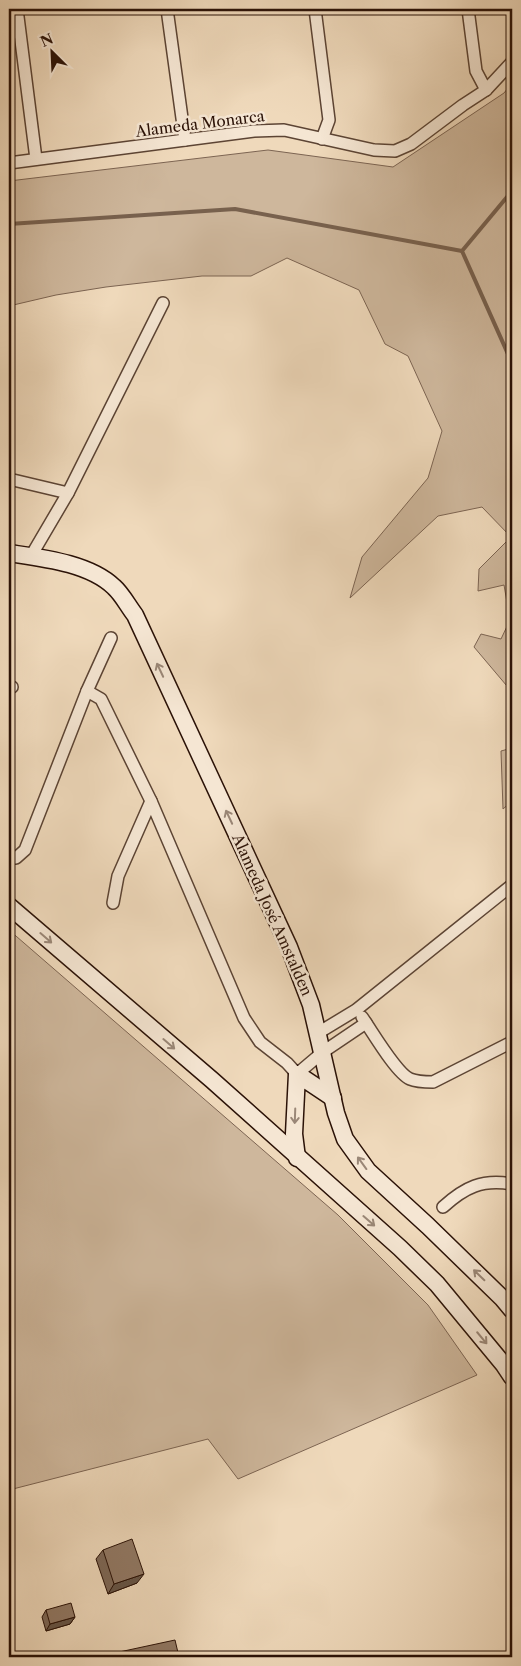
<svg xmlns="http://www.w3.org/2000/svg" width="521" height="1666" viewBox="0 0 521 1666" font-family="'Libre Caslon Text',serif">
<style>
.green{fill:#ceb79c;stroke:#7c6452}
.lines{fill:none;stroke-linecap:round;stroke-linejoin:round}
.stream{stroke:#78614e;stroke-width:4}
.street-casing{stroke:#5c4434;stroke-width:14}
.secondary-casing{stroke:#2b1207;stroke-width:19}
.street{stroke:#f5e6d3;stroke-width:11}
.secondary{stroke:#f5e6d3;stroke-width:16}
.wall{fill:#7d6857;stroke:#2b1207}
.shaded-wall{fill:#665547;stroke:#2b1207}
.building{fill:#917965;stroke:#2b1207}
.oneway{stroke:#9a8777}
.labels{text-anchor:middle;stroke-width:5;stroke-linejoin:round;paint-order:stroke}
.street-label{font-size:15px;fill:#2b1207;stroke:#f5e6d3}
</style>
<rect width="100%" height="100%" fill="#efd9bb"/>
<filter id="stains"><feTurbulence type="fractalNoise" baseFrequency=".004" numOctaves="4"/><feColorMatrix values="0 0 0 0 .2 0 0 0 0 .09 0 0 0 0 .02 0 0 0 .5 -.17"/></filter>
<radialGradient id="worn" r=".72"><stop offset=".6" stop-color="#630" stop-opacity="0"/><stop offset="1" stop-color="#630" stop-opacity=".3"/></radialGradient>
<g class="green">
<polygon points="512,83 512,692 474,647 481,634 501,639 510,620 504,585 478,591 479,569 511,537 482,507 438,516 350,598 362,557 428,478 442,431 408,356 385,344 359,290 287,258 251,276 202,276 106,287 56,295 9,306 9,181 268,150 393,167 504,93"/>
<polygon points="512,748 512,801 503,809 501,751"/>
<polygon points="9,930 338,1215 428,1305 477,1375 238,1479 208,1439 9,1490"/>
</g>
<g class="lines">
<g class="stream">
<polyline points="512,191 462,251 512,363"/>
<polyline points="9,224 235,209 462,251"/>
</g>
<defs>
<g id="street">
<polyline points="17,9 36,159"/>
<polyline points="167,9 185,140"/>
<polyline points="315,9 329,120 322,139"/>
<polyline points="468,9 476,71 486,90"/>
<polyline points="9,163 254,131 284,130 374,150 395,151 411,144 463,105 486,90 512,62"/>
<polyline points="9,479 68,493"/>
<polyline points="31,556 68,493 163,303"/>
<polyline points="9,687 12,687"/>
<polyline points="87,691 101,699 151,801 244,1018 260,1042 287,1063 297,1074 323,1052 366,1023"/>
<polyline points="9,858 16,858 25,850 87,691 111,638"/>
<polyline points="113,903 118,876 151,801"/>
<path d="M362 1017C372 1031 396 1073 410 1079 417 1082 425 1082 433 1082L512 1042"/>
<polyline points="318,1033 356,1010 512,885"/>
<path d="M443 1207C465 1187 482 1179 512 1184"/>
</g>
<g id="secondary">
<path d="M9 553C42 558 89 563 114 587 122 594 128 606 135 615L289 947 311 1005 336 1113 345 1139 368 1171 428 1226 502 1298 512 1310"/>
<polyline points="9,906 212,1080 400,1248 437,1284 504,1365 512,1377"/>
<polyline points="297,1158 294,1134 297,1074 333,1098"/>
</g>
</defs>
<use href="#street" class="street-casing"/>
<use href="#secondary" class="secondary-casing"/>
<use href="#street" class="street"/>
<use href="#secondary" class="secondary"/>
</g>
<g class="wall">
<polygon points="103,1550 137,1583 108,1594 96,1559"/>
<polygon points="46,1610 75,1617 70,1624 46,1631 42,1617"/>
</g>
<g class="shaded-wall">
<polygon points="144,1574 137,1583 108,1594 114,1584"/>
<polygon points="75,1617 70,1624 46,1631 50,1624"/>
</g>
<g class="building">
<polygon points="132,1539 144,1574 114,1584 103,1550"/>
<polygon points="71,1603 75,1617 50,1624 46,1610"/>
<polygon points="175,1640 179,1657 96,1657"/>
</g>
<defs><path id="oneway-shaft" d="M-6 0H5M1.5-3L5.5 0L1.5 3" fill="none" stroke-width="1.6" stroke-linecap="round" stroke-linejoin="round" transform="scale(1.25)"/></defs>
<g class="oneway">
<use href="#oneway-shaft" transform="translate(160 670) rotate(-115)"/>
<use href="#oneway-shaft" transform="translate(229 817) rotate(-115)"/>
<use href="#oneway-shaft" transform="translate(46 938) rotate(41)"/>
<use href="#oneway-shaft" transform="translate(169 1044) rotate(41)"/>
<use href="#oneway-shaft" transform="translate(295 1116) rotate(92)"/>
<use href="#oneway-shaft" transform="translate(362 1163) rotate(-126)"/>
<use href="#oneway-shaft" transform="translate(369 1221) rotate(41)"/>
<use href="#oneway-shaft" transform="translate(479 1275) rotate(-136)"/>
<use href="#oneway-shaft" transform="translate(482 1338) rotate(50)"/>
</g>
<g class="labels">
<g class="street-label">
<text transform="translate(200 124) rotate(-7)" y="5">Alameda Monarca</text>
<text transform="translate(272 915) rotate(66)" y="5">Alameda José Amstalden</text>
</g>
</g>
<rect width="521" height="1666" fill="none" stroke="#efd9bb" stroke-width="30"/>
<rect x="10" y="10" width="501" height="1646" fill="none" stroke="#2b1207" stroke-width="2.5"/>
<rect x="15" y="15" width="491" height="1636" fill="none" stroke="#2b1207"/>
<g transform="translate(52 52) rotate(336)" stroke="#f5e6d3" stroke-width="4" paint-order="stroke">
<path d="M0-4L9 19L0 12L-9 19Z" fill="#2b1207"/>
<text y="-8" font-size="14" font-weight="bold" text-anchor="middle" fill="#2b1207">N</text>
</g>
<rect width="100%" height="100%" filter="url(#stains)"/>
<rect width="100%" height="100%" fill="url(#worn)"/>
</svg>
